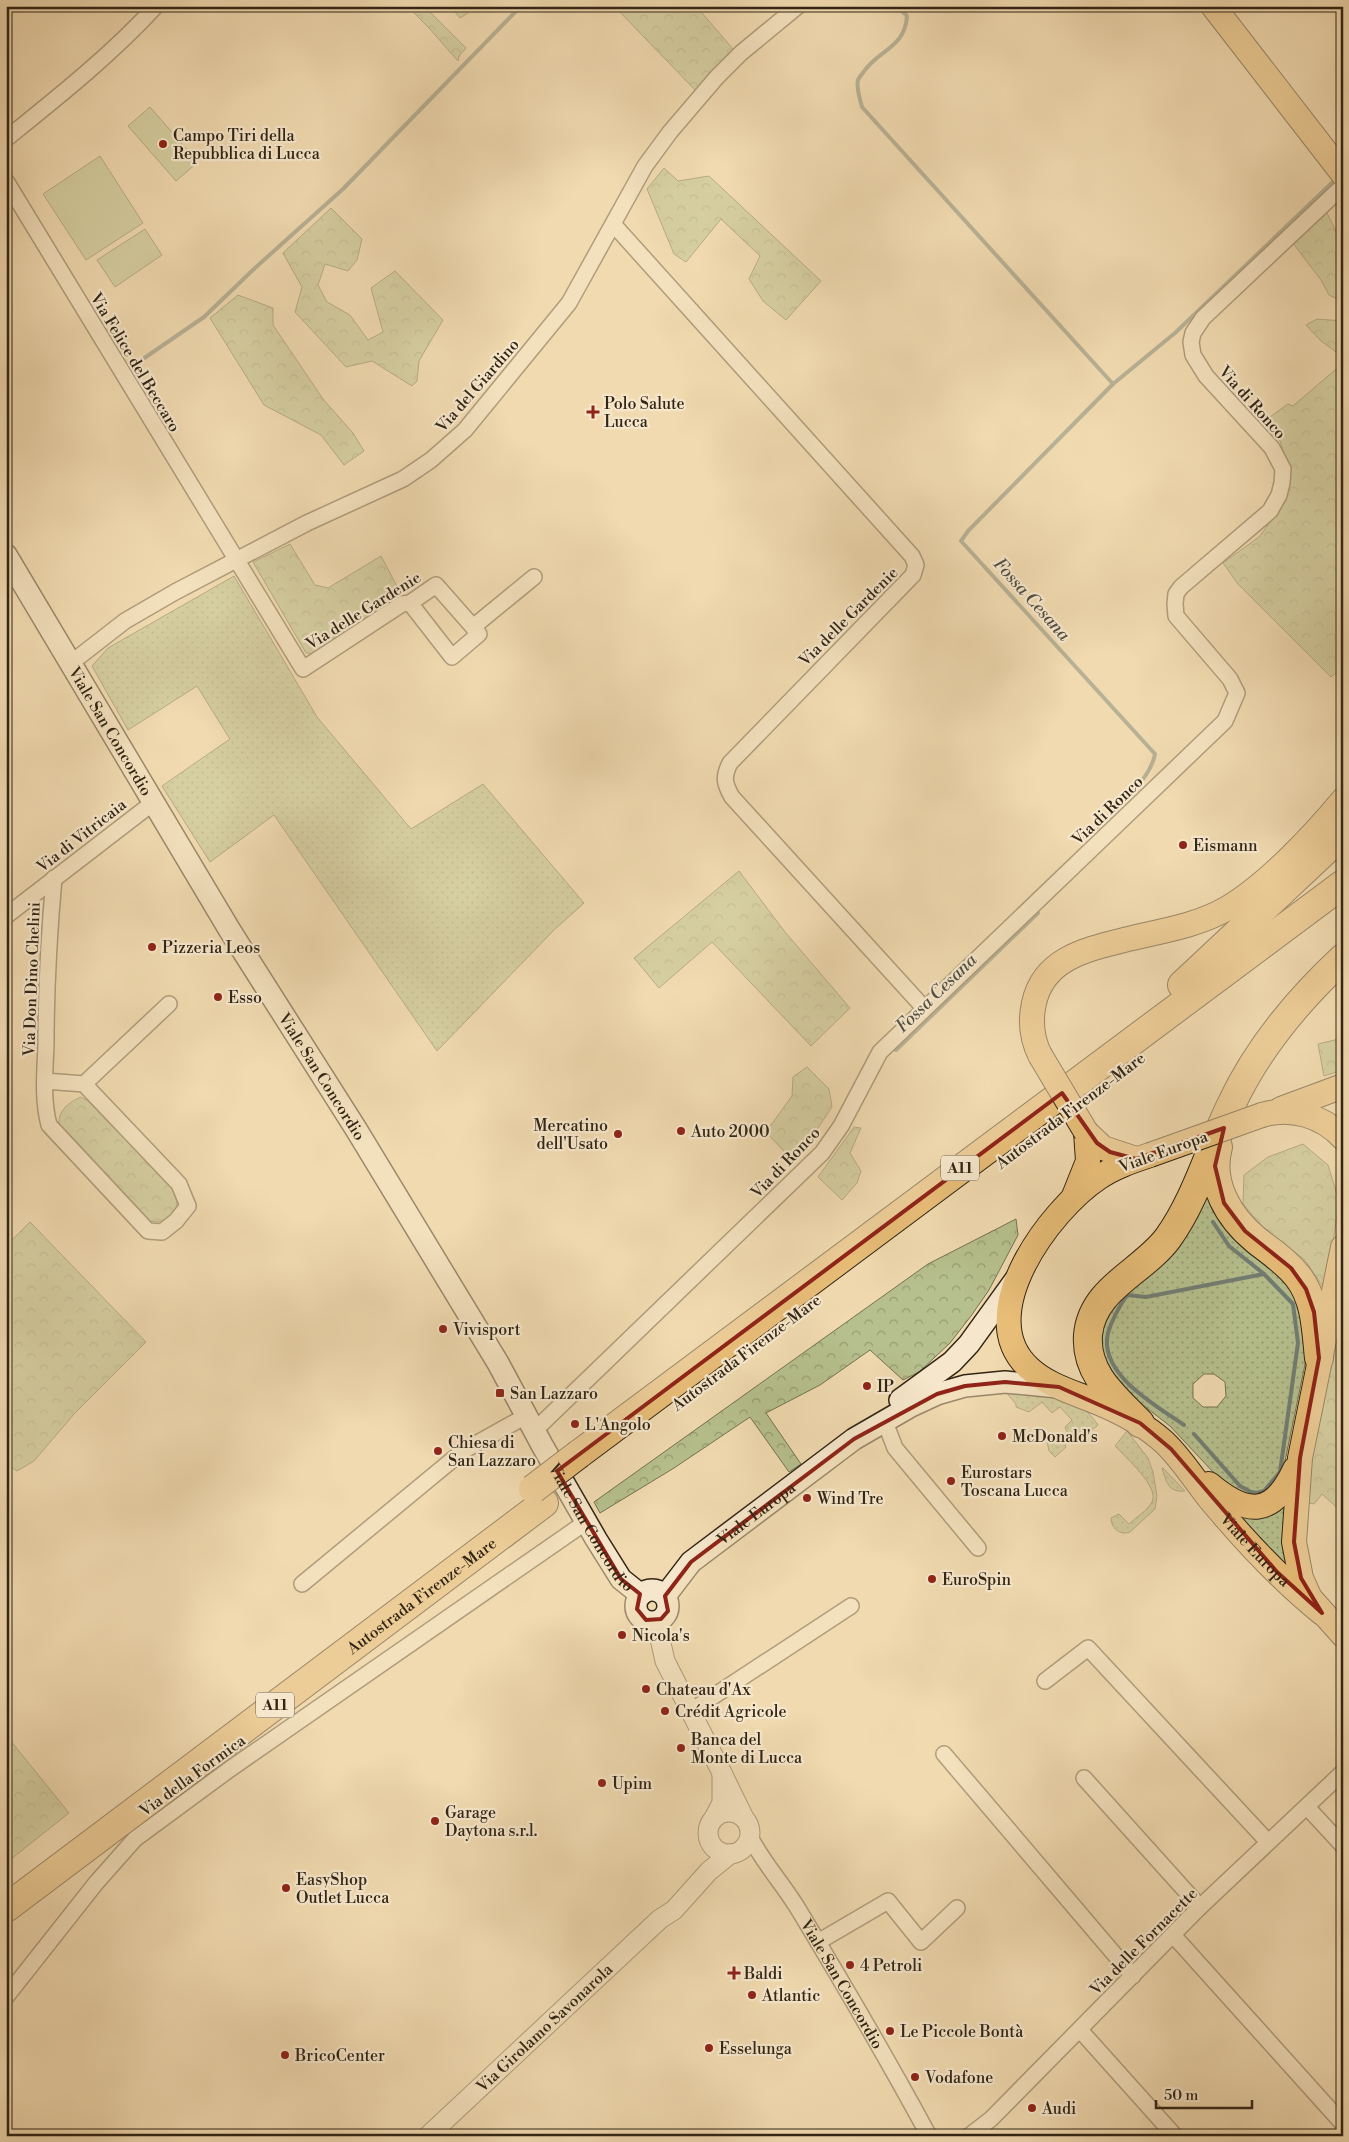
<svg xmlns="http://www.w3.org/2000/svg" width="1349" height="2142" viewBox="0 0 1349 2142" font-family="'Libre Bodoni',serif">
<style>
.grass{fill:url(#grass-dots);stroke:#747252;fill-rule:evenodd}
.forest{fill:url(#forest-crowns);stroke:#747252}
.garden{fill:#b6c08e;stroke:#747252}
.lines{fill:none;stroke-linecap:round;stroke-linejoin:round}
.stream{stroke:#727e74;stroke-width:4}
.minor-casing{stroke:#61523c;stroke-width:18}
.tertiary-casing{stroke:#61523c;stroke-width:21}
.secondary-casing{stroke:#312515;stroke-width:24}
.primary-casing{stroke:#312515;stroke-width:26}
.motorway-casing{stroke:#312515;stroke-width:30}
.minor{stroke:#f6e7cc;stroke-width:15}
.tertiary{stroke:#f6e7cc;stroke-width:19}
.secondary{stroke:#f6e7cc;stroke-width:21}
.primary{stroke:#e8bd78;stroke-width:24}
.motorway{stroke:#e8bd78;stroke-width:28}
.primary-bridge-casing{stroke:#312515;stroke-width:26;stroke-linecap:butt}
.motorway-bridge-casing{stroke:#312515;stroke-width:30;stroke-linecap:butt}
.primary-bridge{stroke:#e8bd78;stroke-width:24}
.motorway-bridge{stroke:#e8bd78;stroke-width:28}
.marked{fill:none;stroke:#8f2418;stroke-width:4;stroke-linejoin:round}
.poi-dot{fill:#8f2418;stroke:#f6e7cc;stroke-width:2}
.labels{text-anchor:middle;stroke-width:4.5;stroke-linejoin:round;paint-order:stroke}
.shield{fill:#f6e7cc;stroke:#6c5f4c;stroke-width:1}
.shield-label{font-size:15px;font-weight:bold;fill:#312515}
.poi-label{font-size:16px;fill:#312515;stroke:#f6e7cc;text-anchor:start}
.street-label{font-size:16px;fill:#312515;stroke:#f6e7cc}
.water-label{font-size:18px;font-style:italic;fill:#515145;stroke:#f6e7cc}
</style>
<defs>
<pattern id="grass-dots" width="8" height="8" patternUnits="userSpaceOnUse" patternTransform="scale(1.25)"><rect width="8" height="8" fill="#b6c08e"/><path d="M2 2h.1M6 6h.1" fill="none" stroke="#959c73" stroke-width="1.8" stroke-linecap="round"/></pattern>
<pattern id="forest-crowns" width="20" height="18" patternUnits="userSpaceOnUse" patternTransform="scale(1.25)"><rect width="20" height="18" fill="#b6c08e"/><path d="M2 6a3 3 0 1 1 6 0M12 15a3 3 0 1 1 6 0" fill="none" stroke="#959c73"/></pattern>
</defs>
<rect width="100%" height="100%" fill="#f1dab0"/>
<filter id="stains"><feTurbulence type="fractalNoise" baseFrequency=".004" numOctaves="4"/><feColorMatrix values="0 0 0 0 .2 0 0 0 0 .09 0 0 0 0 .02 0 0 0 .5 -.17"/></filter>
<radialGradient id="worn" r=".72"><stop offset=".6" stop-color="#630" stop-opacity="0"/><stop offset="1" stop-color="#630" stop-opacity=".3"/></radialGradient>
<g class="grass">
<polygon points="234,576 317,717 411,829 483,784 584,903 554,930 437,1051 274,815 210,862 162,786 230,739 197,686 128,730 92,666 108,648"/>
<path d="M1208 1187 1292 1278 1309 1345 1283 1471 1268 1491 1250 1497 1228 1488 1170 1426 1117 1385 1105 1371 1097 1329ZM1204 1374H1214L1225 1382 1226 1396 1217 1407H1203L1193 1398V1384Z"/>
<path d="M1005 1391C1024 1392 1075 1398 1088 1413 1092 1416 1095 1421 1098 1425 1093 1431 1084 1431 1076 1437 1071 1437 1066 1432 1065 1427L1072 1420 1060 1407 1052 1413 1042 1402 1029 1412 1016 1407V1404Z"/>
<path d="M1127 1431 1148 1458 1153 1472 1157 1496 1155 1509 1130 1532C1120 1536 1111 1528 1111 1518L1119 1514 1129 1524C1135 1518 1148 1510 1152 1502 1160 1487 1125 1457 1115 1446Z"/>
<polygon points="1060,1438 1064,1442 1066,1447 1055,1457 1049,1451 1047,1441 1052,1444"/>
<path d="M1162 1468H1163L1185 1491C1168 1493 1166 1481 1162 1468Z"/>
<polygon points="1286,1503 1290,1569 1234,1510"/>
</g>
<g class="forest">
<polygon points="407,6 424,6 466,48 459,56 458,61 429,28"/>
<polygon points="450,6 479,6 460,18"/>
<polygon points="614,6 696,6 733,49 696,91"/>
<polygon points="664,168 678,181 709,176 821,281 786,320 763,301 749,279 760,256 721,219 686,262 674,254 647,189"/>
<polygon points="331,208 362,239 357,260 348,271 325,264 318,285 327,302 350,315 368,340 383,332 371,288 395,271 443,320 419,361 417,381 412,386 372,361 346,367 295,312 302,287 283,253"/>
<polygon points="1326,211 1343,245 1343,302 1329,295 1321,280 1292,242"/>
<polygon points="238,295 273,308 273,325 323,399 353,433 364,451 344,465 321,435 264,405 210,318"/>
<polygon points="1317,319 1343,321 1343,357 1321,341 1306,325"/>
<polygon points="1343,363 1343,664 1341,669 1331,677 1238,584 1223,563 1259,537 1286,501 1290,470 1280,441 1263,422 1288,404 1293,406"/>
<polygon points="290,544 315,585 328,588 381,556 400,592 318,654 306,653 253,562"/>
<polygon points="739,871 785,932 850,1008 811,1046 712,942 659,988 634,958"/>
<polygon points="1343,1038 1343,1070 1324,1076 1318,1044"/>
<polygon points="807,1067 829,1089 832,1107 814,1134 791,1159 766,1132 792,1096 793,1077"/>
<path d="M81 1097 88 1101 174 1190C174 1193 177 1198 177 1202 176 1218 159 1225 146 1220L59 1124C58 1111 69 1102 81 1097Z"/>
<polygon points="854,1127 861,1128 850,1153 861,1171 857,1183 842,1200 818,1177"/>
<polygon points="1303,1144 1328,1165 1339,1201 1326,1291 1304,1259 1266,1231 1243,1204 1244,1175 1268,1157"/>
<polygon points="1016,1219 1018,1235 989,1290 971,1316 950,1343 919,1372 903,1380 870,1350 820,1385 766,1413 801,1464 789,1472 750,1417 674,1468 600,1513 594,1502 928,1264"/>
<polygon points="30,1222 146,1342 75,1413 34,1461 17,1471 6,1464 6,1246"/>
<polygon points="1343,1330 1343,1513 1322,1494 1314,1504 1305,1502 1315,1427 1335,1331"/>
<polygon points="6,1735 69,1813 6,1863"/>
</g>
<g class="garden">
<polygon points="150,107 198,162 176,181 128,126"/>
<polygon points="100,156 143,223 86,260 43,194"/>
<polygon points="145,229 162,255 115,287 97,260"/>
</g>
<g class="lines">
<g class="stream">
<path d="M897 6 907 16C905 47 881 49 865 70 863 73 859 77 858 80 856 88 860 99 862 107L1113 384"/>
<polyline points="140,361 204,317 255,268 343,189 521,6"/>
<path d="M1085 838C1106 818 1150 783 1155 754L961 541 968 531 1113 384 1175 333 1336 179"/>
<polyline points="896,1050 1038,913"/>
<path d="M1184 1425C1157 1406 1098 1374 1108 1333 1112 1319 1119 1307 1127 1295L1146 1297 1264 1274"/>
<polyline points="1194,1434 1240,1486 1251,1492 1257,1493 1264,1491 1280,1472 1298,1343 1293,1304 1264,1274 1229,1246 1213,1222"/>
</g>
<defs>
<g id="minor">
<path d="M6 139C58 97 111 55 156 6"/>
<polyline points="6,181 303,669 402,604 410,603 436,585 473,627 534,577"/>
<path d="M614 225 912 556 916 565 913 575 730 763C723 777 724 783 732 797L924 1008"/>
<polyline points="410,603 452,657 479,634 473,627"/>
<polyline points="71,663 125,621 175,592 307,523 403,479 431,460 465,430 569,303 645,166 670,132 717,77 741,53 798,6"/>
<polyline points="6,916 154,802"/>
<path d="M45 1081 84 1084 179 1184 188 1206 176 1221 162 1232 148 1231 49 1125C42 1099 45 1071 46 1044 46 989 49 934 54 878"/>
<polyline points="84,1084 169,1004"/>
<polyline points="885,1422 895,1448 978,1548"/>
<polyline points="534,1431 822,1153 841,1126 880,1052 1225,721 1237,693 1230,679 1176,616 1175,604 1176,594 1181,587 1270,511 1279,495 1282,483 1283,469 1272,448 1206,376 1193,355 1191,342 1193,333 1203,318 1343,186"/>
<polyline points="302,1584 463,1451 526,1416"/>
<polyline points="1045,1681 1088,1648 1268,1842"/>
<polyline points="691,1711 851,1606"/>
<polyline points="944,1754 1133,1976"/>
<polyline points="1084,1778 1200,1907"/>
<polyline points="1307,1807 1343,1846"/>
<path id="s1" d="M749 1835C763 1863 784 1885 800 1912 844 1985 888 2060 929 2136"/>
<polyline points="1173,1935 1343,2124"/>
<polyline points="818,1942 888,1901 921,1942 957,1908"/>
<polyline points="6,1997 96,1883 135,1839 230,1769 586,1522"/>
<polyline points="1080,2030 1175,2136"/>
<polyline points="969,2136 991,2119 1200,1907 1343,1772"/>
</g>
<g id="tertiary">
<polyline points="656,1621 665,1661 722,1773"/>
<circle cx="729" cy="1833" r="21"/>
<polyline points="714,1818 722,1803 722,1773 744,1818"/>
<path id="s2" d="M428 2136 660 1919 674 1910 709 1871 730 1854"/>
</g>
<g id="secondary">
<path id="s3" d="M6 555 229 929 356 1129 498 1363 542 1445 596 1539 621 1579 641 1595"/>
<polyline points="900,1400 952,1362 969,1344 1016,1279"/>
<circle cx="652" cy="1606" r="16"/>
<path id="s4" d="M665 1596 691 1562 854 1439 911 1406 937 1394 965 1386 1005 1382 1058 1387"/>
</g>
<g id="primary">
<polyline points="1213,6 1343,174"/>
<path d="M1040 1055C1032 1039 1030 1021 1034 1003 1044 957 1089 949 1128 939 1161 931 1196 926 1226 909 1267 885 1313 836 1343 800"/>
<polyline points="1281,1109 1343,1086"/>
<path d="M1262 1115C1291 1106 1323 1116 1343 1138"/>
<polyline points="1086,1132 1103,1148 1136,1159"/>
<path id="s5" d="M1150 1155C1132 1161 1114 1167 1098 1178 1050 1210 971 1315 1029 1368 1048 1386 1076 1393 1099 1403 1123 1413 1145 1425 1164 1442 1181 1458 1194 1479 1209 1498 1243 1539 1281 1580 1322 1613"/>
<polyline points="1074,1196 1088,1161 1086,1132"/>
<polyline points="1343,1247 1300,1458 1294,1542 1301,1578 1310,1598 1343,1635"/>
<path d="M1209 1484C1247 1516 1273 1517 1295 1469"/>
</g>
<g id="motorway">
<polyline points="1182,985 1343,834"/>
<path d="M1218 1147C1208 1183 1229 1218 1256 1240 1271 1252 1287 1262 1299 1278 1316 1301 1316 1331 1319 1358"/>
<path d="M1140 1423C1115 1397 1085 1374 1088 1335 1092 1288 1143 1272 1168 1238 1196 1199 1210 1148 1231 1105 1257 1049 1298 1000 1343 958"/>
<polyline points="579,1454 1343,884"/>
<path id="s6" d="M6 1908 544 1503"/>
</g>
</defs>
<use href="#minor" class="minor-casing"/>
<use href="#tertiary" class="tertiary-casing"/>
<use href="#secondary" class="secondary-casing"/>
<use href="#primary" class="primary-casing"/>
<use href="#motorway" class="motorway-casing"/>
<use href="#minor" class="minor"/>
<use href="#tertiary" class="tertiary"/>
<use href="#secondary" class="secondary"/>
<use href="#primary" class="primary"/>
<use href="#motorway" class="motorway"/>
<defs>
<g id="primary-bridge">
<polyline points="1040,1055 1086,1132"/>
<polyline points="1150,1155 1262,1115"/>
</g>
<polyline id="motorway-bridge" points="533,1489 579,1454"/>
</defs>
<use href="#primary-bridge" class="primary-bridge-casing"/>
<use href="#motorway-bridge" class="motorway-bridge-casing"/>
<use href="#primary-bridge" class="primary-bridge"/>
<use href="#motorway-bridge" class="motorway-bridge"/>
</g>
<path d="M0 0H1349V2142H0ZM1062 1093 1097 1143 1110 1152 1136 1159 1224 1128 1215 1166 1224 1203 1245 1231 1291 1268 1306 1289 1314 1312 1319 1358 1300 1458 1294 1542 1301 1578 1322 1613 1277 1572 1171 1449 1140 1423 1059 1387 1005 1382 965 1386 937 1394 854 1439 691 1562 665 1596 668 1611 661 1619 646 1620 637 1609 640 1594 621 1579 557 1471Z" fill="#f1dab0" fill-opacity=".55" fill-rule="evenodd"/>
<path class="marked" d="M1062 1093 1097 1143 1110 1152 1136 1159 1224 1128 1215 1166 1224 1203 1245 1231 1291 1268 1306 1289 1314 1312 1319 1358 1300 1458 1294 1542 1301 1578 1322 1613 1277 1572 1171 1449 1140 1423 1059 1387 1005 1382 965 1386 937 1394 854 1439 691 1562 665 1596 668 1611 661 1619 646 1620 637 1609 640 1594 621 1579 557 1471Z"/>
<g class="poi-dot">
<circle cx="163" cy="144" r="5"/>
<path d="M590.5 404.5h5v5h5v5h-5v5h-5v-5h-5v-5h5z"/>
<circle cx="1183" cy="845" r="5"/>
<circle cx="152" cy="947" r="5"/>
<circle cx="218" cy="997" r="5"/>
<circle cx="681" cy="1131" r="5"/>
<circle cx="618" cy="1134" r="5"/>
<circle cx="443" cy="1329" r="5"/>
<circle cx="867" cy="1386" r="5"/>
<rect x="495" y="1388" width="10" height="10" rx="2.5"/>
<circle cx="575" cy="1424" r="5"/>
<circle cx="1002" cy="1436" r="5"/>
<circle cx="438" cy="1451" r="5"/>
<circle cx="951" cy="1481" r="5"/>
<circle cx="807" cy="1498" r="5"/>
<circle cx="932" cy="1579" r="5"/>
<circle cx="622" cy="1635" r="5"/>
<circle cx="646" cy="1689" r="5"/>
<circle cx="665" cy="1711" r="5"/>
<circle cx="681" cy="1748" r="5"/>
<circle cx="602" cy="1783" r="5"/>
<circle cx="435" cy="1821" r="5"/>
<circle cx="286" cy="1888" r="5"/>
<circle cx="850" cy="1965" r="5"/>
<path d="M731.5 1965.5h5v5h5v5h-5v5h-5v-5h-5v-5h5z"/>
<circle cx="752" cy="1995" r="5"/>
<circle cx="890" cy="2031" r="5"/>
<circle cx="709" cy="2048" r="5"/>
<circle cx="285" cy="2055" r="5"/>
<circle cx="915" cy="2077" r="5"/>
<circle cx="1032" cy="2108" r="5"/>
</g>
<g class="labels">
<g class="shield">
<rect x="941" y="1155.5" width="38" height="25" rx="4"/>
<rect x="256" y="1692.5" width="38" height="25" rx="4"/>
</g>
<g class="shield-label">
<text x="960" y="1173">A11</text>
<text x="275" y="1710">A11</text>
</g>
<g class="poi-label">
<text x="173" y="141">Campo Tiri della<tspan x="173" dy="18">Repubblica di Lucca</tspan></text>
<text x="604" y="409">Polo Salute<tspan x="604" dy="18">Lucca</tspan></text>
<text x="1193" y="851">Eismann</text>
<text x="162" y="953">Pizzeria Leos</text>
<text x="228" y="1003">Esso</text>
<text x="608" y="1131" text-anchor="end">Mercatino<tspan x="608" dy="18">dell'Usato</tspan></text>
<text x="691" y="1137">Auto 2000</text>
<text x="453" y="1335">Vivisport</text>
<text x="877" y="1392">IP</text>
<text x="510" y="1399">San Lazzaro</text>
<text x="585" y="1430">L'Angolo</text>
<text x="1012" y="1442">McDonald's</text>
<text x="448" y="1448">Chiesa di<tspan x="448" dy="18">San Lazzaro</tspan></text>
<text x="961" y="1478">Eurostars<tspan x="961" dy="18">Toscana Lucca</tspan></text>
<text x="817" y="1504">Wind Tre</text>
<text x="942" y="1585">EuroSpin</text>
<text x="632" y="1641">Nicola's</text>
<text x="656" y="1695">Chateau d'Ax</text>
<text x="675" y="1717">Crédit Agricole</text>
<text x="691" y="1745">Banca del<tspan x="691" dy="18">Monte di Lucca</tspan></text>
<text x="612" y="1789">Upim</text>
<text x="445" y="1818">Garage<tspan x="445" dy="18">Daytona s.r.l.</tspan></text>
<text x="296" y="1885">EasyShop<tspan x="296" dy="18">Outlet Lucca</tspan></text>
<text x="860" y="1971">4 Petroli</text>
<text x="744" y="1979">Baldi</text>
<text x="762" y="2001">Atlantic</text>
<text x="900" y="2037">Le Piccole Bontà</text>
<text x="719" y="2054">Esselunga</text>
<text x="295" y="2061">BricoCenter</text>
<text x="925" y="2083">Vodafone</text>
<text x="1042" y="2114">Audi</text>
</g>
<g class="street-label">
<text transform="translate(136 362) rotate(59)" y="6">Via Felice del Beccaro</text>
<text transform="translate(477 385) rotate(-49)" y="6">Via del Giardino</text>
<text transform="translate(1253 402) rotate(48)" y="6">Via di Ronco</text>
<text transform="translate(363 610) rotate(-32)" y="6">Via delle Gardenie</text>
<text transform="translate(848 616) rotate(-45)" y="6">Via delle Gardenie</text>
<text dy="6" stroke="none"><textPath href="#s3" startOffset="205">Viale San Concordio</textPath></text>
<text transform="translate(1107 810) rotate(-44)" y="6">Via di Ronco</text>
<text transform="translate(81 835) rotate(-38)" y="6">Via di Vitricaia</text>
<text transform="translate(31 979) rotate(-88)" y="6">Via Don Dino Chelini</text>
<text dy="6" stroke="none"><textPath href="#s3" startOffset="610">Viale San Concordio</textPath></text>
<text transform="translate(1070 1110) rotate(-37)" y="6">Autostrada Firenze-Mare</text>
<text transform="translate(1163 1151) rotate(-20)" y="6">Viale Europa</text>
<text transform="translate(785 1162) rotate(-46)" y="6">Via di Ronco</text>
<text transform="translate(746 1352) rotate(-37)" y="6">Autostrada Firenze-Mare</text>
<text dy="6" stroke="none"><textPath href="#s4" startOffset="124">Viale Europa</textPath></text>
<text dy="6" stroke="none"><textPath href="#s3" startOffset="1135">Viale San Concordio</textPath></text>
<text dy="6" stroke="none"><textPath href="#s5" startOffset="580">Viale Europa</textPath></text>
<text dy="6" stroke="none"><textPath href="#s6" startOffset="520">Autostrada Firenze-Mare</textPath></text>
<text transform="translate(192 1775) rotate(-36)" y="6">Via della Formica</text>
<text transform="translate(1143 1941) rotate(-45)" y="6">Via delle Fornacette</text>
<text dy="6" stroke="none"><textPath href="#s1" startOffset="176">Viale San Concordio</textPath></text>
<text dy="6" stroke="none"><textPath href="#s2" startOffset="159">Via Girolamo Savonarola</textPath></text>
</g>
<g class="water-label">
<text transform="translate(1032 599) rotate(48)" y="6">Fossa Cesana</text>
<text transform="translate(936 993) rotate(-44)" y="6">Fossa Cesana</text>
</g>
</g>
<rect width="1349" height="2142" fill="none" stroke="#f1dab0" stroke-width="25"/>
<rect x="8" y="8" width="1334" height="2127" fill="none" stroke="#312515" stroke-width="2.5"/>
<rect x="12" y="12" width="1324" height="2117" fill="none" stroke="#312515"/>
<path d="M1156 2100v8h96v-8" fill="none" stroke="#312515" stroke-width="2.5"/>
<text x="1164" y="2100" font-size="15" fill="#312515" stroke="#f6e7cc" stroke-width="4" paint-order="stroke">50 m</text>
<rect width="100%" height="100%" filter="url(#stains)"/>
<rect width="100%" height="100%" fill="url(#worn)"/>
</svg>
